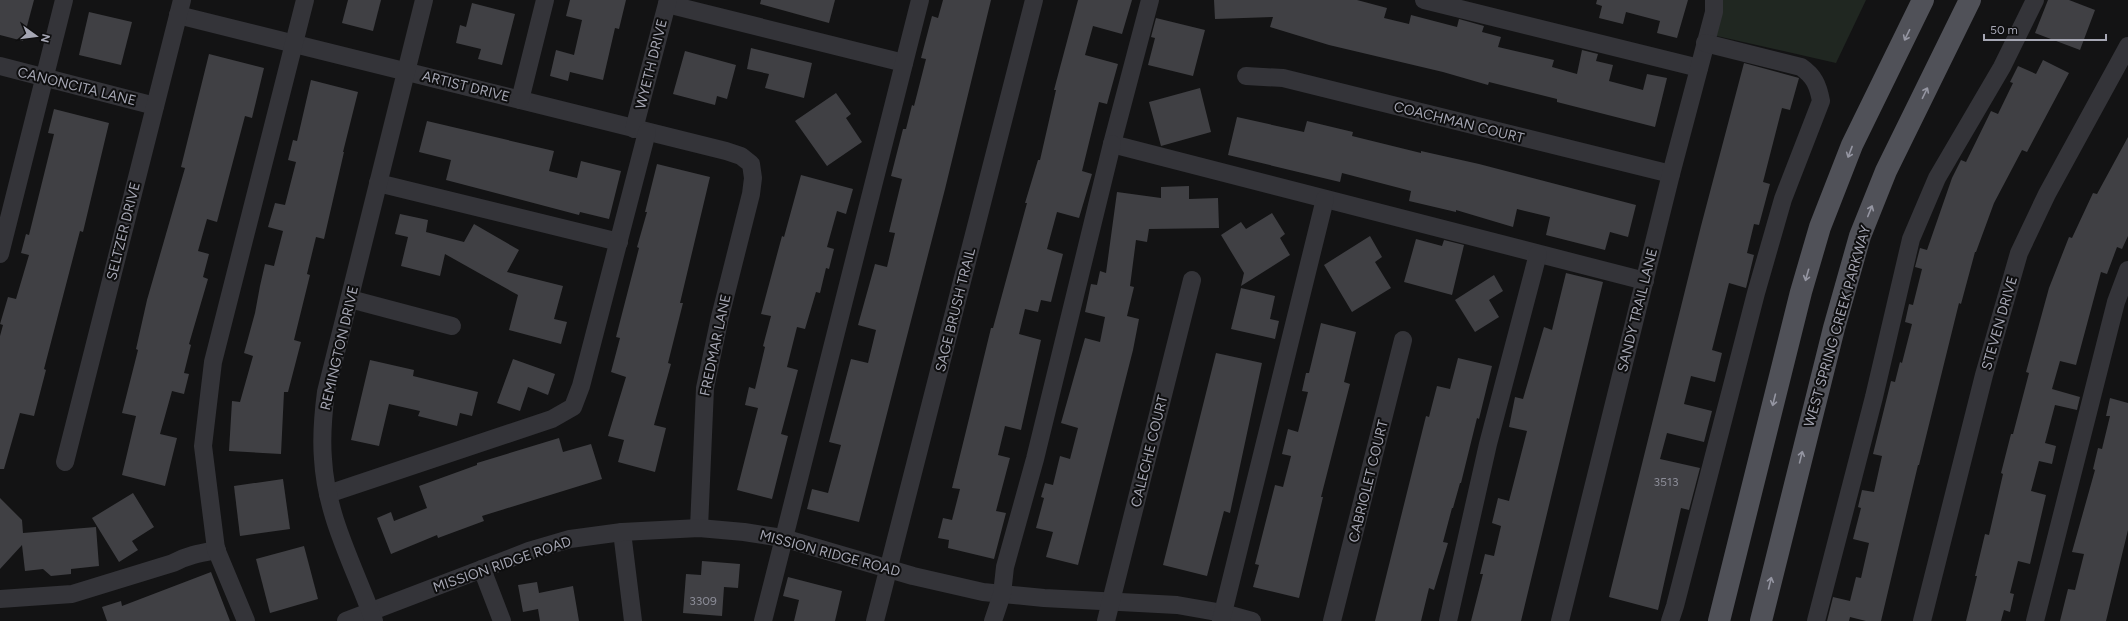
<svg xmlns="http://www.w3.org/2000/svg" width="2128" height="621" viewBox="0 0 2128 621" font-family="Figtree,sans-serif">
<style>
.green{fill:#202721}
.building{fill:#404044}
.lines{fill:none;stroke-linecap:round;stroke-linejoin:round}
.minor{stroke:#343439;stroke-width:18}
.major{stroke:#505158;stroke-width:22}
.oneway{stroke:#9596a2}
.labels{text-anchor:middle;stroke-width:4;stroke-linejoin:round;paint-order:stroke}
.number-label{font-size:12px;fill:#8c8d98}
.street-label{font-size:14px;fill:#a6a7b4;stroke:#0e0e0f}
</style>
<rect width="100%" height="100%" fill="#131314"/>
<polygon class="green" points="1714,0 1866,0 1836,63 1708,34"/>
<g class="building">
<polygon points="0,0 34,0 23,41 0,35"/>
<polygon points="348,0 381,0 373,31 342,23"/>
<polygon points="570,0 626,0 619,29 615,28 603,80 570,72 568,81 550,76 556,50 574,55 582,20 566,16"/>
<polygon points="761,0 835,0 829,23 760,4"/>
<polygon points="943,0 991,0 945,189 859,522 807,509 812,489 828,493 841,445 829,442 851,359 868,363 876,330 858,325 875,264 887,267 895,233 889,232 902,179 891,176 903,129 906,129 912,105 914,106 926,59 921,58 932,16 938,18"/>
<polygon points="1078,0 1132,0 1122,34 1093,26 1085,55 1118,64 1107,104 1099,102 1082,171 1092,174 1079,218 1057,212 1047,249 1063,254 1051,302 1041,300 1038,312 1025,309 1019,334 1041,340 1021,430 1005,426 998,455 1010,458 996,511 1006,513 994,559 948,548 949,540 938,538 943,518 952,520 960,489 952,488 966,431 991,328 993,328 1027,203 1025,203 1038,160 1040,160 1056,90 1054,90"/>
<polygon points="1214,0 1357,0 1387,8 1384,18 1409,24 1411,15 1457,27 1459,19 1484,26 1482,32 1501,37 1498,47 1554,60 1552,67 1577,74 1582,50 1598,54 1596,61 1613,65 1609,81 1643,90 1647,74 1667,78 1655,127 1557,102 1557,99 1489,82 1488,85 1443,72 1329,45 1270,27 1273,17 1215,19"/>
<polygon points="1597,0 1688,0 1677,38 1657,33 1660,21 1626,12 1623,24 1599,18 1602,6 1596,4"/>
<polygon points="2048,0 2069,0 2095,10 2080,50 2035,33"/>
<polygon points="472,3 515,14 502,65 478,59 481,49 456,43 460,25 466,27"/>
<polygon points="89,12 132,22 121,65 79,55"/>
<polygon points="1156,18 1205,30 1193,76 1148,65 1155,38 1151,37"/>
<polygon points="751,48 812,63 804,98 765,88 769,74 747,69"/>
<polygon points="685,51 736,65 727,99 717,96 715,105 673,94"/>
<polygon points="209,54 264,68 252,118 245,116 217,222 207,219 198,251 209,254 203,277 208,279 189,344 191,345 184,373 189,374 184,394 172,391 160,434 177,438 165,486 122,475 136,416 122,413 138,350 136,349 147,300 185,168 181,167"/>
<polygon points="2043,60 2069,73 2027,152 2022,150 1994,203 1976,252 1975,252 1961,304 1959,303 1919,465 1918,465 1881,621 1866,621 1850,617 1849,621 1827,621 1833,597 1850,601 1856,577 1861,578 1869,543 1853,539 1861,508 1858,507 1862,490 1874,492 1882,456 1873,454 1891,381 1895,382 1900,362 1902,363 1912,324 1905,322 1909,304 1913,305 1922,269 1915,267 1920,248 1927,250 1952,178 1961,160 1966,162 1991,111 1998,114 2013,83 2010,82 2018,66 2036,74"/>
<polygon points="1744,63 1799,78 1790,110 1782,108 1763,182 1770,184 1759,225 1754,224 1747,253 1754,255 1746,288 1729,283 1712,350 1722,353 1715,382 1691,376 1684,404 1712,411 1704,442 1667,433 1660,459 1700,468 1689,510 1681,508 1658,610 1609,597 1701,226"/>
<polygon points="311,80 358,92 343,152 344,152 324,239 316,237 307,274 310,275 294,340 301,342 288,392 284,392 281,454 229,451 232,401 240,402 253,356 244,353 255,313 260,286 265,264 274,266 283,231 268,227 275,203 285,205 296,162 288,160 293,140 297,141"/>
<polygon points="1200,88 1211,132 1161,146 1149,102"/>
<polygon points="836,93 851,114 846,118 862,142 827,166 795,121"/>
<polygon points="54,109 109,123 83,232 80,231 44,369 46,370 34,416 20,413 4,469 0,469 0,336 3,325 0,324 8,297 16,299 29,255 21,253 26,234 29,235 54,134 48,133"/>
<polygon points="1237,117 1304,132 1307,121 1353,132 1352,136 1421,153 1421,151 1479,164 1636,205 1628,237 1610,232 1605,250 1546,235 1550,217 1517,209 1513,227 1456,210 1456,212 1409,201 1411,191 1342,173 1340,182 1228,155"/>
<polygon points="427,121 554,151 549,171 577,178 581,161 621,171 609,219 580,212 579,215 446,180 451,160 419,152"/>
<polygon points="2128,137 2128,236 2122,249 2117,247 2107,274 2101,272 2076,365 2060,361 2052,389 2080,397 2077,410 2055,405 2045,443 2056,446 2052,464 2039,461 2031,491 2046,495 2030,564 2018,561 2010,593 2014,594 2010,612 2004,610 2001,621 1966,621 1977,576 1975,576 1985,534 1989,535 2003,474 2001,473 2011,434 2013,434 2029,373 2026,372 2049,288 2069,237 2072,238 2093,193 2097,194"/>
<polygon points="657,164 710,177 680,303 683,303 668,363 671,364 654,425 666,428 655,472 618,462 624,440 608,436 626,377 611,372 620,338 616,337 639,248 637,247 647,212 645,212"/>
<polygon points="801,175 853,189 846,214 837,211 827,247 834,249 829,269 826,268 820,293 816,292 805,329 797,327 787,367 798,370 781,434 788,436 772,499 737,490 758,408 745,405 749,387 755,389 765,347 763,346 771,316 761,314 782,236 784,237"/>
<polygon points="1189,186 1189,199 1218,198 1219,228 1149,229 1147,242 1136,240 1130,286 1134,287 1127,316 1139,319 1133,350 1078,565 1046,557 1053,532 1036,528 1044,498 1041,497 1045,483 1053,485 1060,456 1070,459 1078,428 1061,423 1085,338 1100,342 1105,317 1085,312 1091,284 1097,285 1100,271 1106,273 1117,192 1161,198 1161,187"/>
<polygon points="1272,213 1285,234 1280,238 1290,255 1241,286 1244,273 1221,235 1241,222 1246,229"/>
<polygon points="400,214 428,220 426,232 464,242 474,224 519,250 507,272 563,286 554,319 567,322 561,344 509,330 518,295 445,254 440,276 401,266 408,237 395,234"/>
<polygon points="1370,236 1382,257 1375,262 1391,288 1352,312 1324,265"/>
<polygon points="1416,239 1442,246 1444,240 1464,245 1452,295 1404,282"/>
<polygon points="1566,273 1603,282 1521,621 1471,621 1483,574 1480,574 1485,554 1494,556 1501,526 1492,523 1498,498 1509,501 1527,431 1509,427 1515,397 1523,399 1544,327 1552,330"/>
<polygon points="1494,275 1503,291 1489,300 1499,317 1475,332 1455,300"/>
<polygon points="1241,288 1275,296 1270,319 1279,321 1275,339 1231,329"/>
<polygon points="1321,323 1356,332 1344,382 1350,384 1321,497 1323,497 1299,598 1253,587 1259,565 1255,564 1275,485 1283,487 1291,456 1282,454 1288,429 1298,432 1308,392 1302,391 1306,373 1309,373"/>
<polygon points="1216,353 1262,363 1230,513 1224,511 1207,576 1163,565"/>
<polygon points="1458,358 1492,366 1479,419 1477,418 1461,483 1460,483 1453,508 1452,508 1443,542 1448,543 1434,590 1429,588 1421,621 1375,621 1426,416 1429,417 1437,386 1450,389"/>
<polygon points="513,359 555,374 548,395 528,387 520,411 497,403"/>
<polygon points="370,360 414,370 413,376 478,392 472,416 460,413 457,426 418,416 420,411 389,404 379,446 351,440"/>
<polygon points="2110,398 2128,403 2128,530 2106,621 2060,621 2068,589 2075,590 2084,554 2072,552 2095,470 2093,469 2098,448 2102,449 2110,416 2106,416"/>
<polygon points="559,438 563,452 591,444 602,479 482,516 484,521 438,538 437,535 391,554 377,518 391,512 394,521 427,508 419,486 477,465 477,463"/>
<polygon points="283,479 290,529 240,536 234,486"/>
<polygon points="133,493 154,527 132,541 138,550 119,562 92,518"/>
<polygon points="0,498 22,520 23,533 96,527 99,566 71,569 71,574 51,576 43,569 25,571 22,545 0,569"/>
<polygon points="304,546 318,599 270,613 256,559"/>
<polygon points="702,561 740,564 738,588 724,587 722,616 683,613 686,574 701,575"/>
<polygon points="211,572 230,621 107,621 102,607 121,601 122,606"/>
<polygon points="788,577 842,591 835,621 794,621 799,600 783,596"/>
<polygon points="537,582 539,593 573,586 579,621 540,621 538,609 523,612 518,585"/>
</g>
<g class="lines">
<g class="minor">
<polyline points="1150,0 1112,144 1645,281"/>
<polyline points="1424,0 1699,68"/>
<polyline points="667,4 904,63"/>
<polyline points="178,15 726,151 741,156 751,164 753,178 751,194 720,317 705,388 699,528"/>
<polyline points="0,66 155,106"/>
<polyline points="1246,76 1283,78 1671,174"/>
<polyline points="520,100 545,0"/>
<polyline points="634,129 668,0"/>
<polyline points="378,183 619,242"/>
<polyline points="0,254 64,0"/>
<polyline points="350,299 452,326"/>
<polyline points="65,462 182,0"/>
<polyline points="328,494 552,419 573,407 581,386 647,132"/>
<polyline points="622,532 633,621"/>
<polyline points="482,569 502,621"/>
<path d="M0 599 72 594 173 563C188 555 201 553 217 550"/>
<polyline points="246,621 216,549 203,446 213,362 305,0"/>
<polyline points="346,621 529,551 570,539 622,532 699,528 744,532 783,538 913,576 983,592 1044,598 1177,605 1223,613 1252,621"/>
<path d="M374 621C355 568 326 516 323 459 321 436 323 415 326 392L424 0"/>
<polyline points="763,621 920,0"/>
<polyline points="875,621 1034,0"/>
<polyline points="993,621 1002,594 1005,567 1035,459 1112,144"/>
<polyline points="1106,621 1192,280"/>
<polyline points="1221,621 1325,199"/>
<polyline points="1332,621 1403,340"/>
<polyline points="1448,621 1488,444 1538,254"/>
<polyline points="1560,621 1671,174 1714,12 1714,0"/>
<path d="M1670 621 1675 606 1756 293 1783 199 1821 101C1818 85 1814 76 1801 67L1705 43"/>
<polyline points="1816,621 1874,397 1911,239 1937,178 2002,67 2035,0"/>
<polyline points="1922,621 1984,375 2019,253 2047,194 2128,46"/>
<polyline points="2035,621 2116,302 2128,270"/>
</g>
<g class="major">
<polyline points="1719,621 1801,292 1820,227 1852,145 1923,0"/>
<polyline points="1761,621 1834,328 1860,236 1886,171 1970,0"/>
</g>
</g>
<defs><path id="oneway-shaft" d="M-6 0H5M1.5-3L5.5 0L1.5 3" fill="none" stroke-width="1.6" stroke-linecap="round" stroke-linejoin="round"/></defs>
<g class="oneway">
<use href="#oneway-shaft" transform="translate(1907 35) rotate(116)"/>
<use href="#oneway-shaft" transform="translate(1925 93) rotate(-64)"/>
<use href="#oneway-shaft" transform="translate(1850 152) rotate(111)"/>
<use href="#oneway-shaft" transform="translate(1870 211) rotate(-68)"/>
<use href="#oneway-shaft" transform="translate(1807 275) rotate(106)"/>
<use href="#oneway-shaft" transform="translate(1774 400) rotate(104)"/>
<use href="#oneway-shaft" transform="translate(1801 457) rotate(-76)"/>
<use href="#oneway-shaft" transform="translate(1770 583) rotate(-76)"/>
</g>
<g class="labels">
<g class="number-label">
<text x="1666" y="486">3513</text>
<text x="703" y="605">3309</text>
</g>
<g class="street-label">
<text transform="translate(651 64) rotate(-76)" y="5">WYETH DRIVE</text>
<text transform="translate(77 86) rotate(14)" y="5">CANONCITA LANE</text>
<text transform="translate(466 86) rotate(14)" y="5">ARTIST DRIVE</text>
<text transform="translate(1459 122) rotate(14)" y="5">COACHMAN COURT</text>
<text transform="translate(123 231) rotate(-76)" y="5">SELTZER DRIVE</text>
<text transform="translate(955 310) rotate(-76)" y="5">SAGE BRUSH TRAIL</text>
<text transform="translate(1637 310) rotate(-76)" y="5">SANDY TRAIL LANE</text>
<text transform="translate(1999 323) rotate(-74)" y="5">STEVEN DRIVE</text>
<text transform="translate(1837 326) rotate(-74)" y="5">WEST SPRING CREEK PARKWAY</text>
<text transform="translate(715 345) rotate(-78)" y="5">FREDMAR LANE</text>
<text transform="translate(339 348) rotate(-77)" y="5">REMINGTON DRIVE</text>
<text transform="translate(1149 451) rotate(-76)" y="5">CALECHE COURT</text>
<text transform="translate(1368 481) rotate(-76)" y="5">CABRIOLET COURT</text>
<text transform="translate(830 553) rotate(15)" y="5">MISSION RIDGE ROAD</text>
<text transform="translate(502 564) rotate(-19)" y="5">MISSION RIDGE ROAD</text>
</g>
</g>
<g transform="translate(36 36) rotate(104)" stroke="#0e0e0f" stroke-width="3" paint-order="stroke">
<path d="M0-3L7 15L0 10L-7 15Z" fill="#a6a7b4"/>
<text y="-6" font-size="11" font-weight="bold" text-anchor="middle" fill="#a6a7b4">N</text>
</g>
<path d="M1984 34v6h122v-6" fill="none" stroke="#a6a7b4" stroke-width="2"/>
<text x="1990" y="34" font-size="12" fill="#a6a7b4" stroke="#0e0e0f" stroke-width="3" paint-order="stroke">50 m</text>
</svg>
